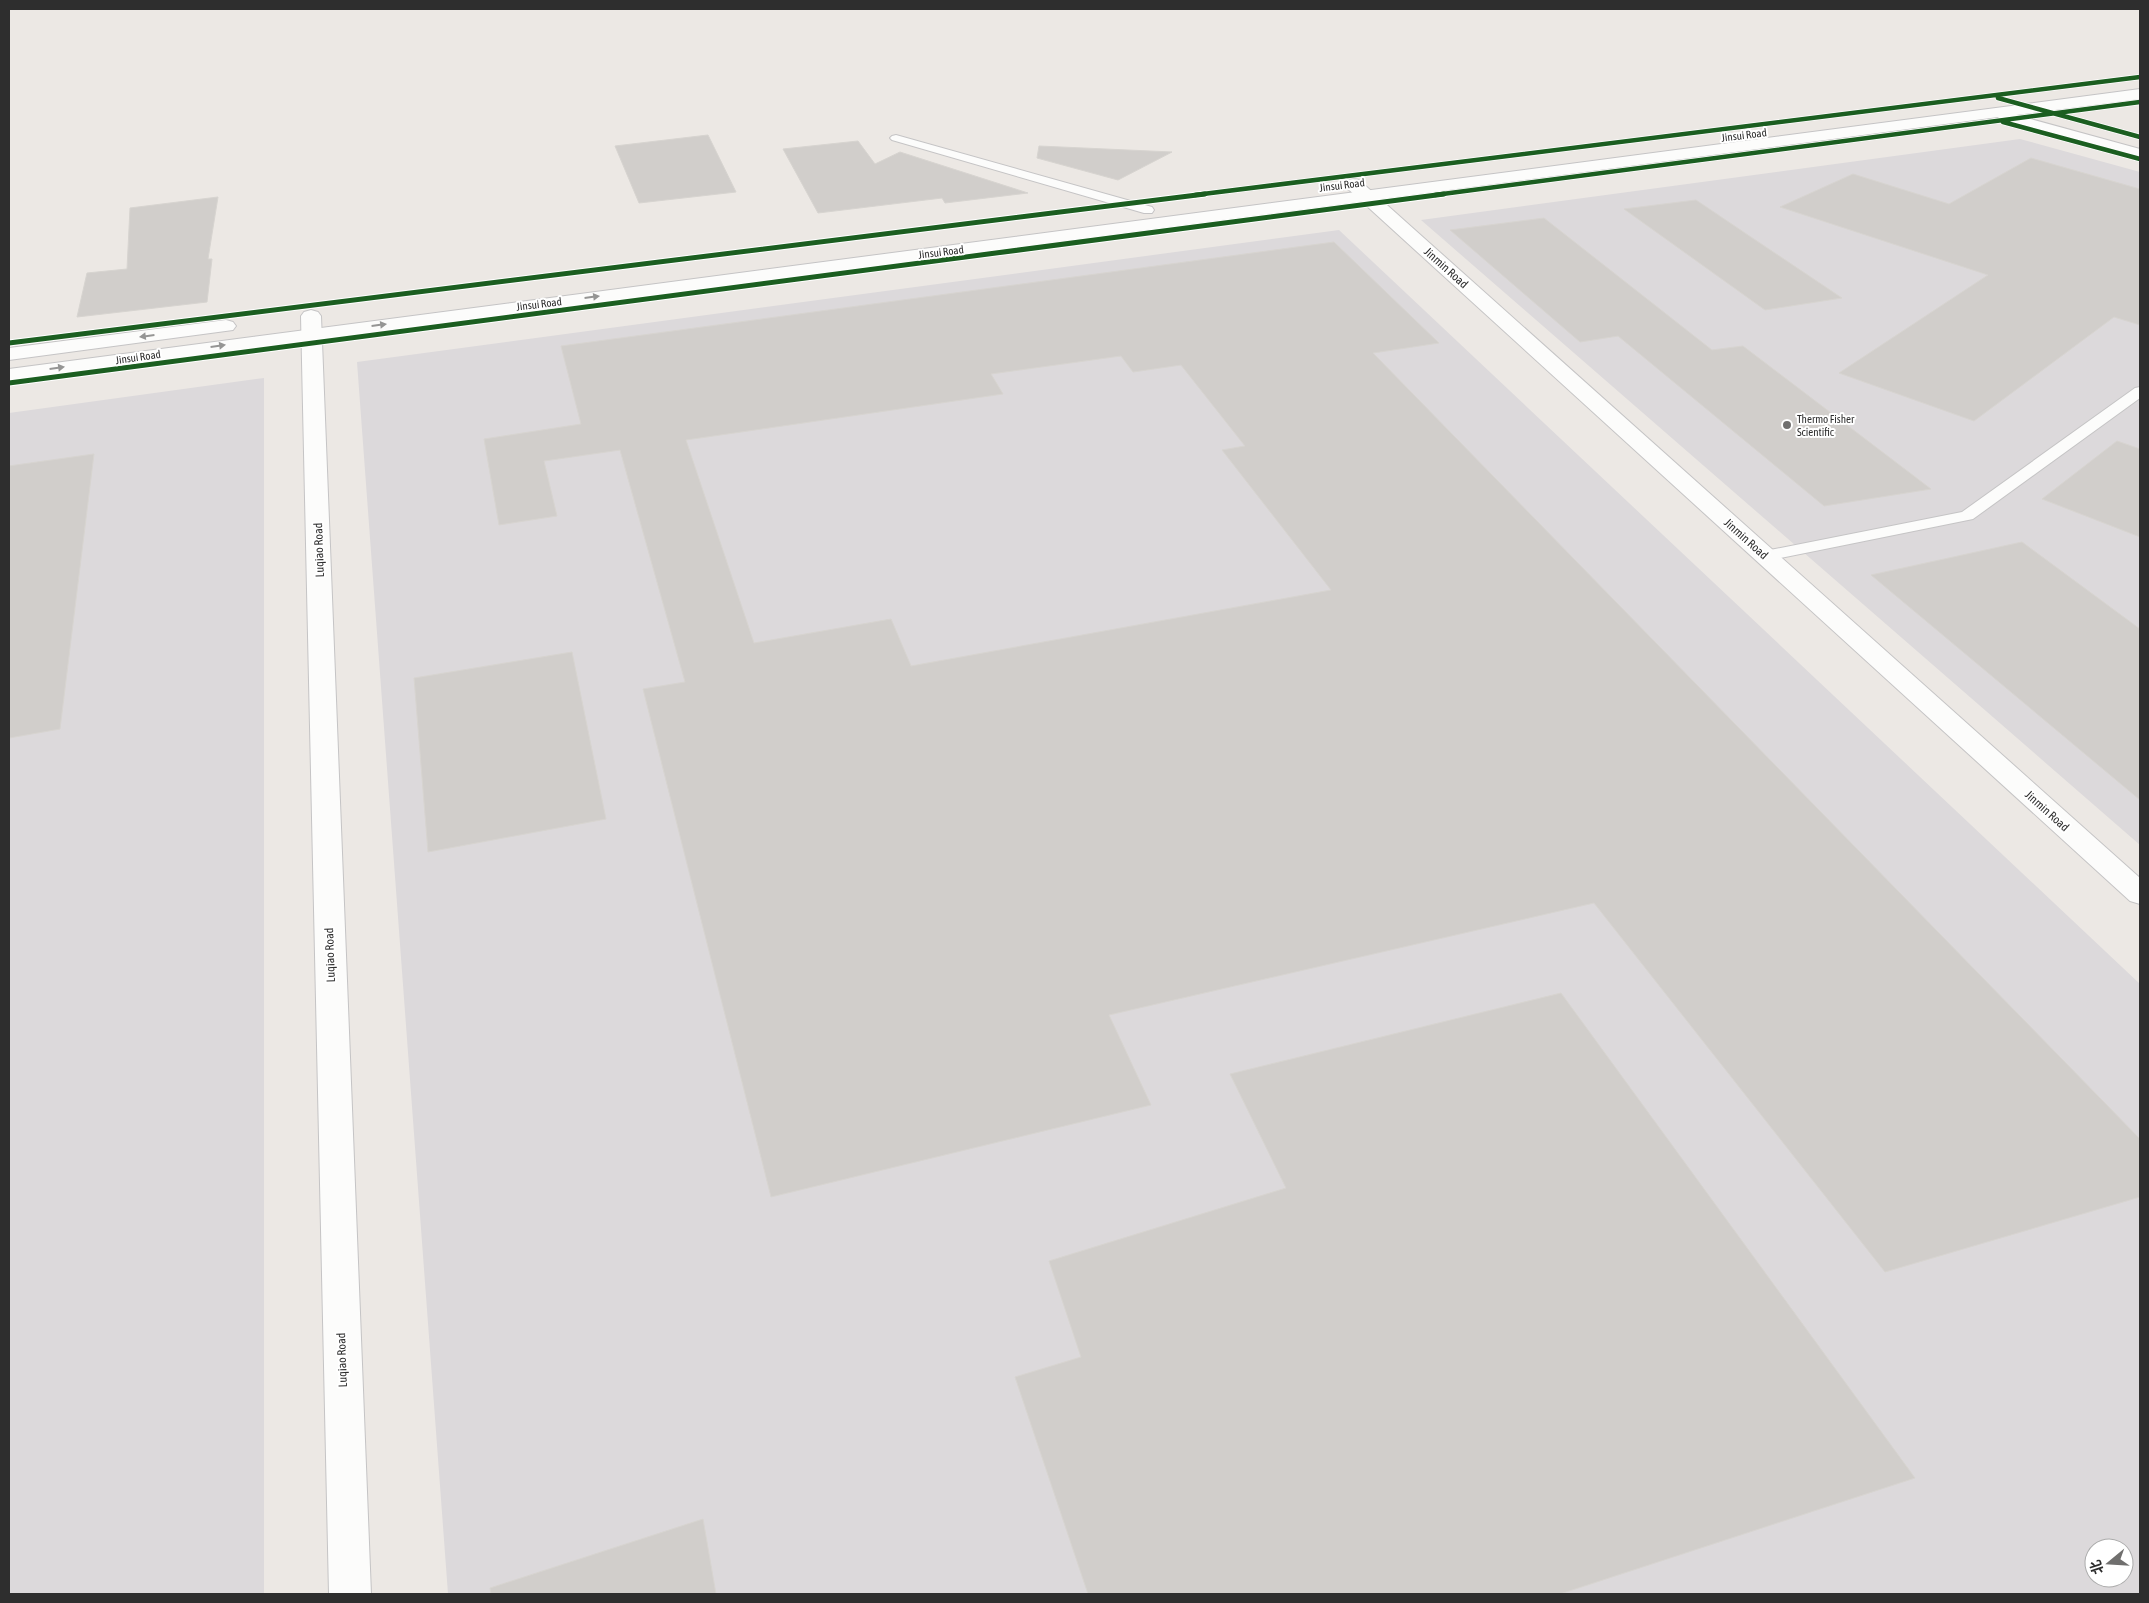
<svg xmlns="http://www.w3.org/2000/svg" width="2149" height="1603" font-family="'Asap Condensed','Noto Sans SC',sans-serif">
<style>
.industrial{fill:#dcd9db;fill-rule:evenodd}
.building{fill:#d1cecb;stroke:#d7d4d0;fill-rule:evenodd}
.lines{fill:none;stroke-linecap:round;stroke-linejoin:round}
.service-casing{stroke:#c5c4c5;stroke-width:2}
.minor-casing{stroke:#c5c4c5;stroke-width:2}
.tertiary-casing{stroke:#c5c4c5;stroke-width:2}
.service{fill:#fcfcfb;fill-rule:evenodd}
.minor{fill:#fcfcfb;fill-rule:evenodd}
.tertiary{fill:#fcfcfb;fill-rule:evenodd}
.cycleway-far1-casing{stroke:#fff;stroke-width:6}
.cycleway-casing{stroke:#fff;stroke-width:7}
.cycleway-far1{stroke:#1b5e20;stroke-width:4.5}
.cycleway{stroke:#1b5e20;stroke-width:5}
.oneway{fill:#959594}
.poi-dot{fill:#706f6e;stroke:#fff;stroke-width:2}
.labels{text-anchor:middle;stroke-width:4;stroke-linejoin:round;paint-order:stroke}
.far-street-label{font-size:11px;fill:#2e2e2e;stroke:#fff}
.far-poi-label{font-size:11px;fill:#2e2e2e;stroke:#fff;text-anchor:start}
.street-label{font-size:12px;fill:#2e2e2e;stroke:#fff}
</style>
<rect width="100%" height="100%" fill="#ece8e4"/>
<!-- industrial -->
<path class="industrial" d="M2020,139L2140,172V845L1421,220Z
M1339,230L2140,984V1594H448L357,362ZM2094,1548H2124V1578H2094Z
M264,378V1594H9V413Z"/>
<!-- building -->
<path class="building" d="M708,135L736,192L639,203L615,146Z
M858,141L875,164L900,152L1028,193L945,203L942,198L818,213L783,149Z
M1039,146L1172,152L1118,180L1037,158Z
M2031,158L2140,189V325L2114,317L1974,421L1839,373L1988,275L1780,207L1853,174L1949,204Z
M218,197L208,259H212L207,302L77,317L87,273L127,269L130,208Z
M1696,200L1742,231L1842,298L1765,310L1624,209Z
M1544,218L1712,350L1743,346L1931,489L1824,506L1618,336L1580,342L1450,230Z
M1334,242L1439,343L1373,353L2140,1139V1197L1885,1272L1594,903L1109,1015L1151,1105L771,1197L643,689L685,682L620,450L544,461L557,516L499,525L484,439L581,424L561,346ZM1121,356L1133,372L1181,365L1245,446L1222,450L1331,590L911,666L891,619L754,643L686,440L1003,394L991,374Z
M2117,441L2140,449V537L2042,499Z
M94,454L60,729L9,738V466Z
M2022,542L2140,629V800L1871,575Z
M572,652L606,819L428,852L414,678Z
M1561,993L1915,1478L1560,1594H1088L1015,1377L1081,1357L1049,1261L1286,1188L1230,1074Z
M703,1519L716,1594H491L490,1588Z"/>
<g class="lines">
<!-- service casing -->
<g class="service-casing">
<path id="service" d="M896,135L1152,207L1154,210L1152,213H1144L892,140L890,138L892,136Z
M2140,387V398L1973,519L1765,561L1759,560L1757,556L1759,552L1765,551L1962,512L2135,388Z"/>
</g>
<!-- minor casing -->
<g class="minor-casing">
<path id="minor" d="M1353,179L1359,180L2140,878V904L2130,901L1347,188L1345,184L1347,180Z
M311,310L318,312L321,316L371,1594H329L301,316L304,312Z"/>
</g>
<!-- tertiary casing -->
<g class="tertiary-casing">
<path id="tertiary" d="M2140,89V99L2016,115L2140,149V159L2001,120L1998,117L9,381V369Z
M226,320L233,322L236,326L233,330L9,360V348Z"/>
</g>
<!-- service -->
<use href="#service" class="service"/>
<!-- minor -->
<use href="#minor" class="minor"/>
<!-- tertiary -->
<use href="#tertiary" class="tertiary"/>
<!-- cycleway-far1 casing -->
<g class="cycleway-far1-casing">
<path id="cycleway-far1" d="M1998,98L2140,137
M2003,122L2140,159
M1195,195L2140,77
M1435,195L2140,102"/>
</g>
<!-- cycleway casing -->
<g class="cycleway-casing">
<path id="cycleway" d="M9,343L1205,194
M9,383L1444,194"/>
</g>
<!-- cycleway-far1 -->
<use href="#cycleway-far1" class="cycleway-far1"/>
<!-- cycleway -->
<use href="#cycleway" class="cycleway"/>
</g>
<!-- one-way arrows -->
<defs><path id="oneway-solid" d="M-6-.8H1V-3.2L6.5 0L1 3.2V.8H-6Z" transform="scale(1.25)"/></defs>
<g class="oneway">
<use href="#oneway-solid" transform="translate(592 297) rotate(-7)"/>
<use href="#oneway-solid" transform="translate(379 325) rotate(-7)"/>
<use href="#oneway-solid" transform="translate(147 336) rotate(173)"/>
<use href="#oneway-solid" transform="translate(218 346) rotate(-8)"/>
<use href="#oneway-solid" transform="translate(57 368) rotate(-8)"/>
</g>
<!-- markers -->
<circle class="poi-dot" cx="1787" cy="425" r="5"/>
<g class="labels">
<!-- far-street labels -->
<g class="far-street-label">
<text transform="translate(1744 135) rotate(-7)" y="4">Jinsui Road</text>
<text transform="translate(1342 185) rotate(-7)" y="4">Jinsui Road</text>
<text transform="translate(941 252) rotate(-7)" y="4">Jinsui Road</text>
<text transform="translate(539 304) rotate(-7)" y="4">Jinsui Road</text>
<text transform="translate(138 357) rotate(-8)" y="4">Jinsui Road</text>
</g>
<!-- far-poi labels -->
<g class="far-poi-label">
<text x="1797" y="423">Thermo Fisher<tspan x="1797" dy="13">Scientific</tspan></text>
</g>
<!-- street labels -->
<g class="street-label">
<text transform="translate(1446 268) rotate(42)" y="4">Jinmin Road</text>
<text transform="translate(1746 539) rotate(42)" y="4">Jinmin Road</text>
<text transform="translate(319 550) rotate(-92)" y="4">Luqiao Road</text>
<text transform="translate(2047 811) rotate(42)" y="4">Jinmin Road</text>
<text transform="translate(330 955) rotate(-92)" y="4">Luqiao Road</text>
<text transform="translate(342 1360) rotate(-92)" y="4">Luqiao Road</text>
</g>
</g>
<!-- border -->
<rect width="2149" height="1603" fill="none" stroke="#2e2e2e" stroke-width="20"/>
<!-- north arrow -->
<g transform="translate(2109 1563) rotate(252)"><circle r="24" fill="#ffffff" stroke="#ababab"/>
<path d="M0-4L9 19L0 12L-9 19Z" fill="#706f6e"/>
<text y="-8" font-size="14" font-weight="bold" text-anchor="middle" fill="#2e2e2e">北</text>
</g>
</svg>
